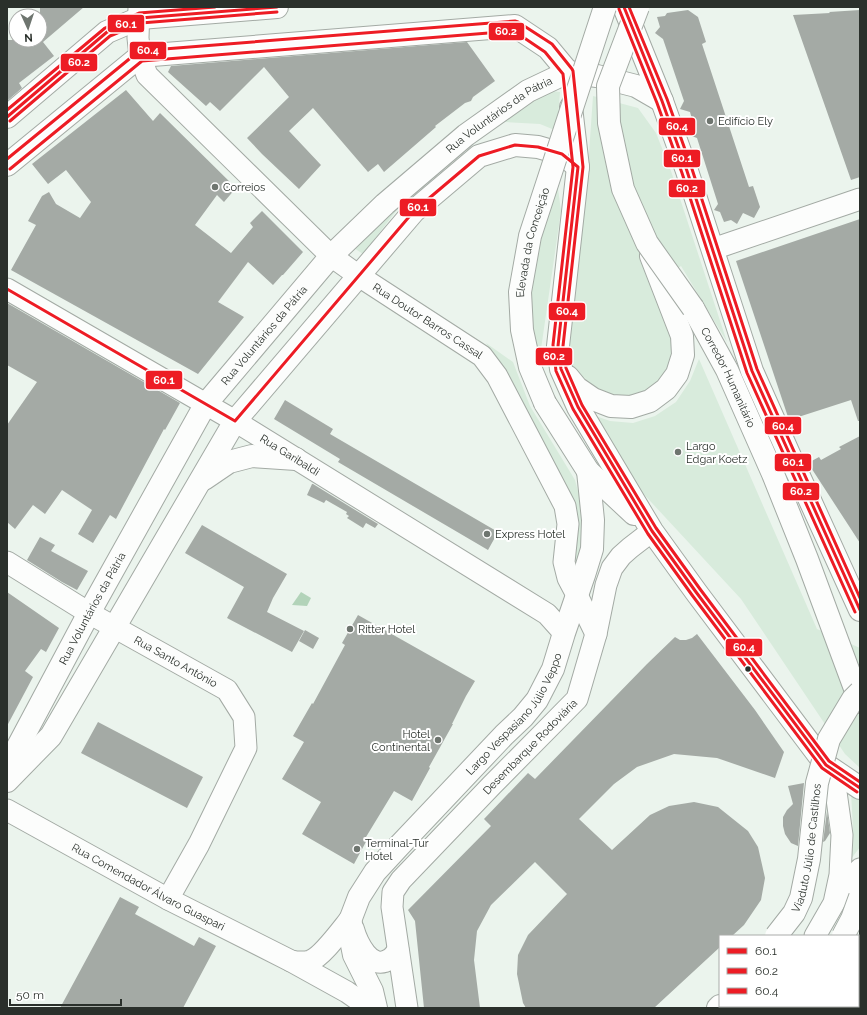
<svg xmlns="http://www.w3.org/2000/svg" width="867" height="1015" font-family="Raleway,sans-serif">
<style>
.green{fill:#d8ebdc}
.water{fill:#b2d3b9}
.building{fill:#a4aaa5}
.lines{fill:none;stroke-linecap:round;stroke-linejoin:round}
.minor-casing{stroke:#a3aaa4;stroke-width:23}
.major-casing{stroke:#a3aaa4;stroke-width:24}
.minor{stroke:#fcfdfc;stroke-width:21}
.major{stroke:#fcfdfc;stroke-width:22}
.major-bridge-casing{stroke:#a3aaa4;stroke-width:24;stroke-linecap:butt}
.major-bridge{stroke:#fcfdfc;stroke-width:22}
.bus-1-casing{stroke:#fff;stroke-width:6}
.bus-2-casing{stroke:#fff;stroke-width:6}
.bus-3-casing{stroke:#fff;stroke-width:6}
.bus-1{stroke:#ed1c24;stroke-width:3}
.bus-2{stroke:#ed1c24;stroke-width:3}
.bus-3{stroke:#ed1c24;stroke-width:3}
.poi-dot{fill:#6e756f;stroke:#fff;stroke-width:1.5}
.bus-dot{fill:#2a302b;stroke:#fff;stroke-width:1.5}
.labels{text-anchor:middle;stroke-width:4;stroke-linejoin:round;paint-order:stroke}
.street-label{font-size:11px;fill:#2a302b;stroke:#fff}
.poi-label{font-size:11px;fill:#2a302b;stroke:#fff;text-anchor:start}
.line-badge{stroke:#fff;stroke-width:1.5}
.badge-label{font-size:11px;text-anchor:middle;font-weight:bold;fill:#fff}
</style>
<rect width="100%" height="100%" fill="#ebf4ed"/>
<!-- green -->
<path class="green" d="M543,90L560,92L557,131L540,124L505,122L471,140L400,206L363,254L348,244L469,137Z
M593,96L638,108L656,133L671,171L727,342L681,266L651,285L669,315L677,354L660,385L628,400L595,391L572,368L568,344L588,167Z
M557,181L561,211L540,356L531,328L529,293L537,236Z
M486,343L513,362L530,406L575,480L586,521L577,562L572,555L575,521L566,485Z
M699,359L817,629L860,648V768L845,754L741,599L639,489L593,415L610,421L633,423L655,416L676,402L690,381Z
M851,793L860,800V847L848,863L853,828Z"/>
<!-- water -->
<path class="water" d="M301,592L311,598L307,606L292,605Z"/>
<!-- building -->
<path class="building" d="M40,7H84L43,42L54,56L19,83L22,88L7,101V40H40Z
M688,10L698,17L706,42L702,44L749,187L753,186L760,207L754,218L743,213L737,224L731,220L724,222L720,212L714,210L718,204L697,138L689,135L694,126L690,112L680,109L684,101L663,39L655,33L660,27L657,17L665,16L667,13Z
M860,10V177L851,180L793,15L830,13L829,12Z
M467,42L495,81L473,97L471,101L465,103L435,126L436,127L384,172L378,164L368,172L313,108L289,131L321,165L299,189L262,154L247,138L289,97L264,67L220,111L210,102L206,106L168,72L171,66Z
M126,90L153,121L160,113L236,188L224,202L217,195L195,225L231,253L253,227L250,223L262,211L303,252L283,275H282L273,285L248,262L218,302L244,317L198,374L11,270L36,225L28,221L42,196L49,192L56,204L80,218L91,202L66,170L48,184L32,164Z
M860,219V421H858L851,400L789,420L736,261Z
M7,303L180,403L165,430L164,429L116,519L110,515L93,543L78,534L92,510L62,490L45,514L33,505L15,529L7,522V425L37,382L7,365Z
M285,400L333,429L330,434L498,532L488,550L338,462L340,459L274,419Z
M860,436V543L808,463L819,457L821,460L841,449L839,447Z
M312,484H313L378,524L375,528L366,523L363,528L347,518L349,516L346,514L347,512L326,500L324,503L307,495Z
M202,525L287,574L273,598L267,612L304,631L292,652L227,618L244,587L185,553Z
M40,537L55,545L51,551L88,571L77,590L62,582L27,560Z
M7,592L59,628L46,652L41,649L25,671L33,677L7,726Z
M358,615L475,681L466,696L452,724H453L429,767L430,768L412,801L394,791L366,837L368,838L354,864L302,834L321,802L282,779L304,742L293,736L312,703L313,704L345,645L342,643Z
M305,630L319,638L313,649L299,641Z
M697,634L755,710L784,752L775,778L717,758L674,754L637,767L614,784L579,819L612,850L650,815L669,806L694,802L718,807L748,831L758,847L765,878L761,900L744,925L732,936H720V947L654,1008H526L523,1003L517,974L518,955L528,935L567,894L535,862L491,905L477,931L474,960L480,1008H424L415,921L408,910L491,826L484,819L528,773L535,779L647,664L675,637L680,640H686L692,638Z
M98,722L203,777L187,808L81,753Z
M804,783L798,846L791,843L785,834L783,826V817L787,810L793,804L788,786Z
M827,811L830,833L825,841L823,842Z
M120,897L139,907L135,914L194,946L199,937L216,946L183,1008H60Z"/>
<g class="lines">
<!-- minor casing -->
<g class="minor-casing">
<g id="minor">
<path id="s1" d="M139,7L138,38L140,56L147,75L331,256L359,276L482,356L497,376L565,506L568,524L564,562L568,578L577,595L596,634"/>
<path d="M713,249L860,199"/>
<path id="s2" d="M7,289L235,421L547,614L564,633"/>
<path id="s3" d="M7,562L89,613L227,690L244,717L246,748L199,844L168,899"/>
<path id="s4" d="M7,810L168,899L291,961L347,992L370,1008"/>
<path d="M837,899L860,869"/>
<path d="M353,928C357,942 370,972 390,959C393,957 396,953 398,950"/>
<path d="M815,936L834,903L840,875L842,835L836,792L833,781L826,765"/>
<path d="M291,961C297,962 303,963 310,961C322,957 342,929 351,918"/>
<path id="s5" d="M407,1008L392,907L393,892L401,880L492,785L577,699L596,634L606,585L612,568L621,556L630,548L652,531"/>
<path d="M749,1008L751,1006"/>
</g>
</g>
<!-- major casing -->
<g class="major-casing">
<g id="major">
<path d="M624,7L662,101L687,171L752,371L793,463L860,610"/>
<path d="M571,107L578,167L558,346L561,369L578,407L652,531L696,592L826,765L860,788"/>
<path d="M7,117L107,32L140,18L277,7"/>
<path d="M7,165L140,56L515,26L548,48L568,72"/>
<path id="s6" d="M693,308L727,370L773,474L807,559L860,702"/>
<path d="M568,377L577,388L593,399L611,406L631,407L650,401L666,389L677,374L683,355L682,336L651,256"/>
<path d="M545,403L588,471L634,514"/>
<path d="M204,479L229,462L252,456L296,459"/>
<path id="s7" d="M7,767L89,613L205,405L331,256L385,204L466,135L528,91L568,72L597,76L636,86L662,101"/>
<path d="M7,781L51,736L235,421L414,211L479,156L515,145L538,147L562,154L578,167"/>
<path id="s8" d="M376,1008L372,991L354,955L350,935L351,918L359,897L375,872L399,846L504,735L523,717L537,700L553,669L564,633L584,575L592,549L593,520L588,471"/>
<path d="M718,1008L720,1006"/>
<path d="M770,1008L772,1006"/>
<path d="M798,1008L799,1006"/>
</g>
</g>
<!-- minor -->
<use href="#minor" class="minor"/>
<!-- major -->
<use href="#major" class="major"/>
<!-- major-bridge casing -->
<g class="major-bridge-casing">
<g id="major-bridge">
<path d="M638,7L608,86L609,123L623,189L647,243L693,308"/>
<path id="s9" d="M545,403L530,367L522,330L520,292L530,236L605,7"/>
<path id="s10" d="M776,936L794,913L801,898L809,859L817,783L829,739L853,699L860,692"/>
<path d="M843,936L852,919L860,897"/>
</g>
</g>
<!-- major-bridge -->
<use href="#major-bridge" class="major-bridge"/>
<!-- bus-1 casing -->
<g class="bus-1-casing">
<path id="bus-1" d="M624,7L662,101L687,171L752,371L860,610
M7,117L107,32L140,18L277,7
M7,289L235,421L414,211L479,156L515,145L538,147L562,154L578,167L558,346L561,369L578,407L652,531L696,592L826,765L860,788"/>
</g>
<!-- bus-2 casing -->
<g class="bus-2-casing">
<path id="bus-2" d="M619,9L657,103L682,173L747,373L855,612
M10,121L110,36L141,23L277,12
M10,169L142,61L514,31L545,52L563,74L573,167L553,345L556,371L573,409L648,534L692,595L822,768L857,792"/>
</g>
<!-- bus-3 casing -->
<g class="bus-3-casing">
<path id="bus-3" d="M629,7L667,99L692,169L757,369L860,598
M7,110L105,28L139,13L215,7
M7,159L139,51L515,21L518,22L552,44L572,69L573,71L583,167L563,346L566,368L582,405L656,528L700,589L829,761L860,782"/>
</g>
<!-- bus-1 -->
<use href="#bus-1" class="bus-1"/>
<!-- bus-2 -->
<use href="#bus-2" class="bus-2"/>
<!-- bus-3 -->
<use href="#bus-3" class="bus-3"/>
</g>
<!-- markers -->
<g class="poi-dot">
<circle cx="710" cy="121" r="4"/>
<circle cx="215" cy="187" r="4"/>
<circle cx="678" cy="452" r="4"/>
<circle cx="487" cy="534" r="4"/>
<circle cx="350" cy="629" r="4"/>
<circle cx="438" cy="740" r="4"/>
<circle cx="357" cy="849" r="4"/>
</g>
<circle class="bus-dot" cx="748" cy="669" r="3.5"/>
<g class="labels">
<!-- street labels -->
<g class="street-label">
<text dy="4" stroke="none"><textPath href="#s7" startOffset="828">Rua Voluntários da Pátria</textPath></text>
<text dy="4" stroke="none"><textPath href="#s9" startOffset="166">Elevada da Conceição</textPath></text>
<text dy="4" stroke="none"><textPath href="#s1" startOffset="444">Rua Doutor Barros Cassal</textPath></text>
<text dy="4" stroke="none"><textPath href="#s7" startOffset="504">Rua Voluntários da Pátria</textPath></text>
<text dy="4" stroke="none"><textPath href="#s6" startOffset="78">Corredor Humanitário</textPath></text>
<text dy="4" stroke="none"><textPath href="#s2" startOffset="328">Rua Garibaldi</textPath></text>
<text dy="4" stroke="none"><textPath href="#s7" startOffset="180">Rua Voluntários da Pátria</textPath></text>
<text dy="4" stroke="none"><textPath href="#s3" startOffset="196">Rua Santo Antônio</textPath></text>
<text dy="4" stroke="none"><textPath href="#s8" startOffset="359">Largo Vespasiano Júlio Veppo</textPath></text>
<text dy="4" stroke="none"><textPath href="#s5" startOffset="317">Desembarque Rodoviária</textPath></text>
<text dy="4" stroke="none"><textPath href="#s10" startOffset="96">Viaduto Júlio de Castilhos</textPath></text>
<text dy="4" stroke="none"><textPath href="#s4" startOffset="161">Rua Comendador Álvaro Guaspari</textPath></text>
</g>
<!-- poi labels -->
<g class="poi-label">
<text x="718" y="125">Edifício Ely</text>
<text x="223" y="191">Correios</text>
<text x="686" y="450">Largo<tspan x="686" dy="13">Edgar Koetz</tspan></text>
<text x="495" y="538">Express Hotel</text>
<text x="358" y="633">Ritter Hotel</text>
<text x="430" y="738" text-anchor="end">Hotel<tspan x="430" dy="13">Continental</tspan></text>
<text x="365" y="847">Terminal-Tur<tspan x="365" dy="13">Hotel</tspan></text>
</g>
</g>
<g class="line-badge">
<rect x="107" y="14" width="38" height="19" rx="4" fill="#ed1c24"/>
<rect x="488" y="22" width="37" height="19" rx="4" fill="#ed1c24"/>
<rect x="129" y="41" width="38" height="19" rx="4" fill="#ed1c24"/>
<rect x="60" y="53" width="38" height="19" rx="4" fill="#ed1c24"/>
<rect x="658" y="117" width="38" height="19" rx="4" fill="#ed1c24"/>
<rect x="663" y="149" width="38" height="19" rx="4" fill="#ed1c24"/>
<rect x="668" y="179" width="38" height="19" rx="4" fill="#ed1c24"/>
<rect x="399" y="198" width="38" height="19" rx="4" fill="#ed1c24"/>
<rect x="548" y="302" width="38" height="19" rx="4" fill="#ed1c24"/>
<rect x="535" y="347" width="38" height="19" rx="4" fill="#ed1c24"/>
<rect x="145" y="370" width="38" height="20" rx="4" fill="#ed1c24"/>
<rect x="764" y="416" width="38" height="19" rx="4" fill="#ed1c24"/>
<rect x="774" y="453" width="38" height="19" rx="4" fill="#ed1c24"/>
<rect x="782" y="482" width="38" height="19" rx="4" fill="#ed1c24"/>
<rect x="725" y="638" width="38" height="19" rx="4" fill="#ed1c24"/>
</g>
<g class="badge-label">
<text x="126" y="28">60.1</text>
<text x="506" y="35">60.2</text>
<text x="148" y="54">60.4</text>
<text x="79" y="66">60.2</text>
<text x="677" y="130">60.4</text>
<text x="682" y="162">60.1</text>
<text x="687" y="192">60.2</text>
<text x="418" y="211">60.1</text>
<text x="567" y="315">60.4</text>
<text x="554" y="360">60.2</text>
<text x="164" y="384">60.1</text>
<text x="783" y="430">60.4</text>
<text x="793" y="466">60.1</text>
<text x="801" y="495">60.2</text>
<text x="744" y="651">60.4</text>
</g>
<!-- border -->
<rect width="867" height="1015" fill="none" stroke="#2a302b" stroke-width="16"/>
<!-- legend -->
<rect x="719" y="935" width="140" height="72" fill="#ffffff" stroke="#aaacaa"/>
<rect x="727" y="948" width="20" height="6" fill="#ed1c24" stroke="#aaacaa"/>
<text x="755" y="955" font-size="12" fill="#2a302b">60.1</text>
<rect x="727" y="968" width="20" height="6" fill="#ed1c24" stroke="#aaacaa"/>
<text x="755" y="975" font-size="12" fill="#2a302b">60.2</text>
<rect x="727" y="988" width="20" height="6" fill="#ed1c24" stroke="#aaacaa"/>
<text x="755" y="995" font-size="12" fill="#2a302b">60.4</text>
<!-- north arrow -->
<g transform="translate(28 28) rotate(177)"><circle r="19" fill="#ffffff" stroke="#aaacaa"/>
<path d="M0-3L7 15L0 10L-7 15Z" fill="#6e756f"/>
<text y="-6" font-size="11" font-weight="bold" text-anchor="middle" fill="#2a302b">N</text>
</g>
<!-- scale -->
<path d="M10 999v6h111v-6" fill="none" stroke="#2a302b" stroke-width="2"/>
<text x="16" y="999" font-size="12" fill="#2a302b" stroke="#ffffff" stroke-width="3" paint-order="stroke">50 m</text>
</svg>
